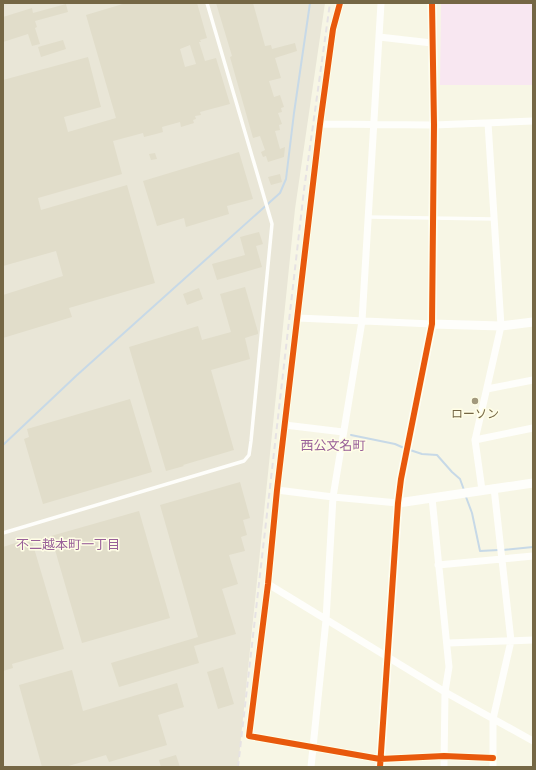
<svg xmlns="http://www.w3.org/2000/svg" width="536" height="770" font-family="'Noto Sans','Noto Sans JP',sans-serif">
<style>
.industrial{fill:#e9e6d7}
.education{fill:#f8e7f1}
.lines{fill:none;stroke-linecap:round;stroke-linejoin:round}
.stream{stroke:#c7d9e7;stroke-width:2}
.building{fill:#e1ddca;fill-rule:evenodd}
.service{stroke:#fefefb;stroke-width:3.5}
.minor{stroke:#fefefb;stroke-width:7}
.tertiary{stroke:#fefefb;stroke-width:9}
.rail{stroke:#e6e2e3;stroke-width:2;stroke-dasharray:6 4;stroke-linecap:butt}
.cycleway-casing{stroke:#fffee6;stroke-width:8}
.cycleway{stroke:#e8590c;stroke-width:6}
.poi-dot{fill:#a2997d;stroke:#fffee6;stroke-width:1.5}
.labels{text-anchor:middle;stroke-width:3;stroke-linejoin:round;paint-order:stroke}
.poi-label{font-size:12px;fill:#756745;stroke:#fffee6}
.neighbourhood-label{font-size:13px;fill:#996099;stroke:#fffee6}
</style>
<rect width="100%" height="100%" fill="#f7f6e5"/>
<!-- industrial -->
<path class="industrial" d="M3,3H325L295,209L238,767H3Z"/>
<!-- education -->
<path class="education" d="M441,3H533V85H440Z"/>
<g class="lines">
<!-- stream -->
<path class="stream" d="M351,435L395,444L404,448
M3,445L76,376L280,193L286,179L294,113L310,3
M410,450L422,454L437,455L452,472L460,479L464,490
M466,497L472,513L480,551L499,550
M503,550L533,547"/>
</g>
<!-- building -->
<path class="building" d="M126,3H197L207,38L200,40L201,42H199L205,61L216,58L230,104L200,112L201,115L195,116L196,119L193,120L194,123L181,127L180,122L162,127L163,132L156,134L144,137L143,133L113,141L122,174L38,198L41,210L127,185L155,283L69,308L72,317L3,338V295L63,276L56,251L3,266V80L88,57L101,107L64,117L68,132L116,118L86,15ZM190,45L196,64L185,67L180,49Z
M216,3H253L265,46L271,45L272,49L295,43L297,51L275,58L281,78L269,81L274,97L280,95L284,107L281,108L282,112L278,113L282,124L279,125L280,130L275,131L280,149L285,147L284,157L268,162L266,156L263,157L261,152L265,150L260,136L253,138L230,57L232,56Z
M66,4L68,12L35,21L37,27L35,28L40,44L32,46L28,34L3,42V17L32,8L33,13Z
M63,40L66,49L41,57L38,47Z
M239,152L253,199L227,206L229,214L186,227L184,218L157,226L143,181Z
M155,153L157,159L151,160L149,154Z
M280,174L282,182L271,185L268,177Z
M259,232L263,244L256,246L262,267L217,280L212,264L245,255L240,237Z
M245,287L258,332V334L245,338L250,359L211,370L234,450L183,465L184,466L166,471L129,347L198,326L202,340L231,332L220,294Z
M199,288L203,299L187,305L183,294Z
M130,399L152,472L43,504L24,439L29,437L27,429Z
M240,482L250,518L243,520L247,535L241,537L245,551L229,555L238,584L222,589L236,634L194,646L199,663L119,687L111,663L198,637L160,505Z
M139,511L170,618L82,643L51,536Z
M31,538L64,649L12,664L13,668L3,671V547Z
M223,667L234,704L218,709L207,672Z
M72,670L83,711L177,683L184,707L158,715L167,745L109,762L106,755L65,767H42L19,685Z
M176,755L180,767H161L159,760Z"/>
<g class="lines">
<!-- service -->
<path class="service" d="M368,217L494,219
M3,533L244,461L249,455L251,441L272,224L207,3"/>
<!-- minor -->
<path class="minor" d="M340,3L333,29L320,124L277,490L268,584L249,736L380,759L444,756L493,758
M379,37L432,43
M320,124L434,125L533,121
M298,318L432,324
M487,389L533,380
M285,425L343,432
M475,440L533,428
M277,490L333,497L398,503
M482,490L475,440L501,326L488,123
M432,498L449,667L445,692L444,767
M438,565L533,556
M268,584L445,692L533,741
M448,643L533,640
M311,767L326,620L333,497L362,321L381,3
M493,767V719L511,641L494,488"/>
<!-- tertiary -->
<path class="tertiary" d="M432,324L501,326L533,322
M398,503L533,483
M380,767L398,503L401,479L432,324L434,125L432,3"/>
<!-- rail -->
<path class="rail" d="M238,767L304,190L330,3"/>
<!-- cycleway casing -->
<g class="cycleway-casing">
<path id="cycleway" d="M340,3L333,29L320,124L277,490L268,584L249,736L380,759L444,756L493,758
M380,767L398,503L401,479L432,324L434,125L432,3"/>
</g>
<!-- cycleway -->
<use href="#cycleway" class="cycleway"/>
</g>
<!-- markers -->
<circle class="poi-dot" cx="475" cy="401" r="4"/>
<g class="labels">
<!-- poi labels -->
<g class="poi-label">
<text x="475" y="418">ローソン</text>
</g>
<!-- neighbourhood labels -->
<g class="neighbourhood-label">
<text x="333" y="450">西公文名町</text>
<text x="68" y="549">不二越本町一丁目</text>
</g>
</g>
<!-- border -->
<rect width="536" height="770" fill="none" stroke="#756745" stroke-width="8"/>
</svg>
